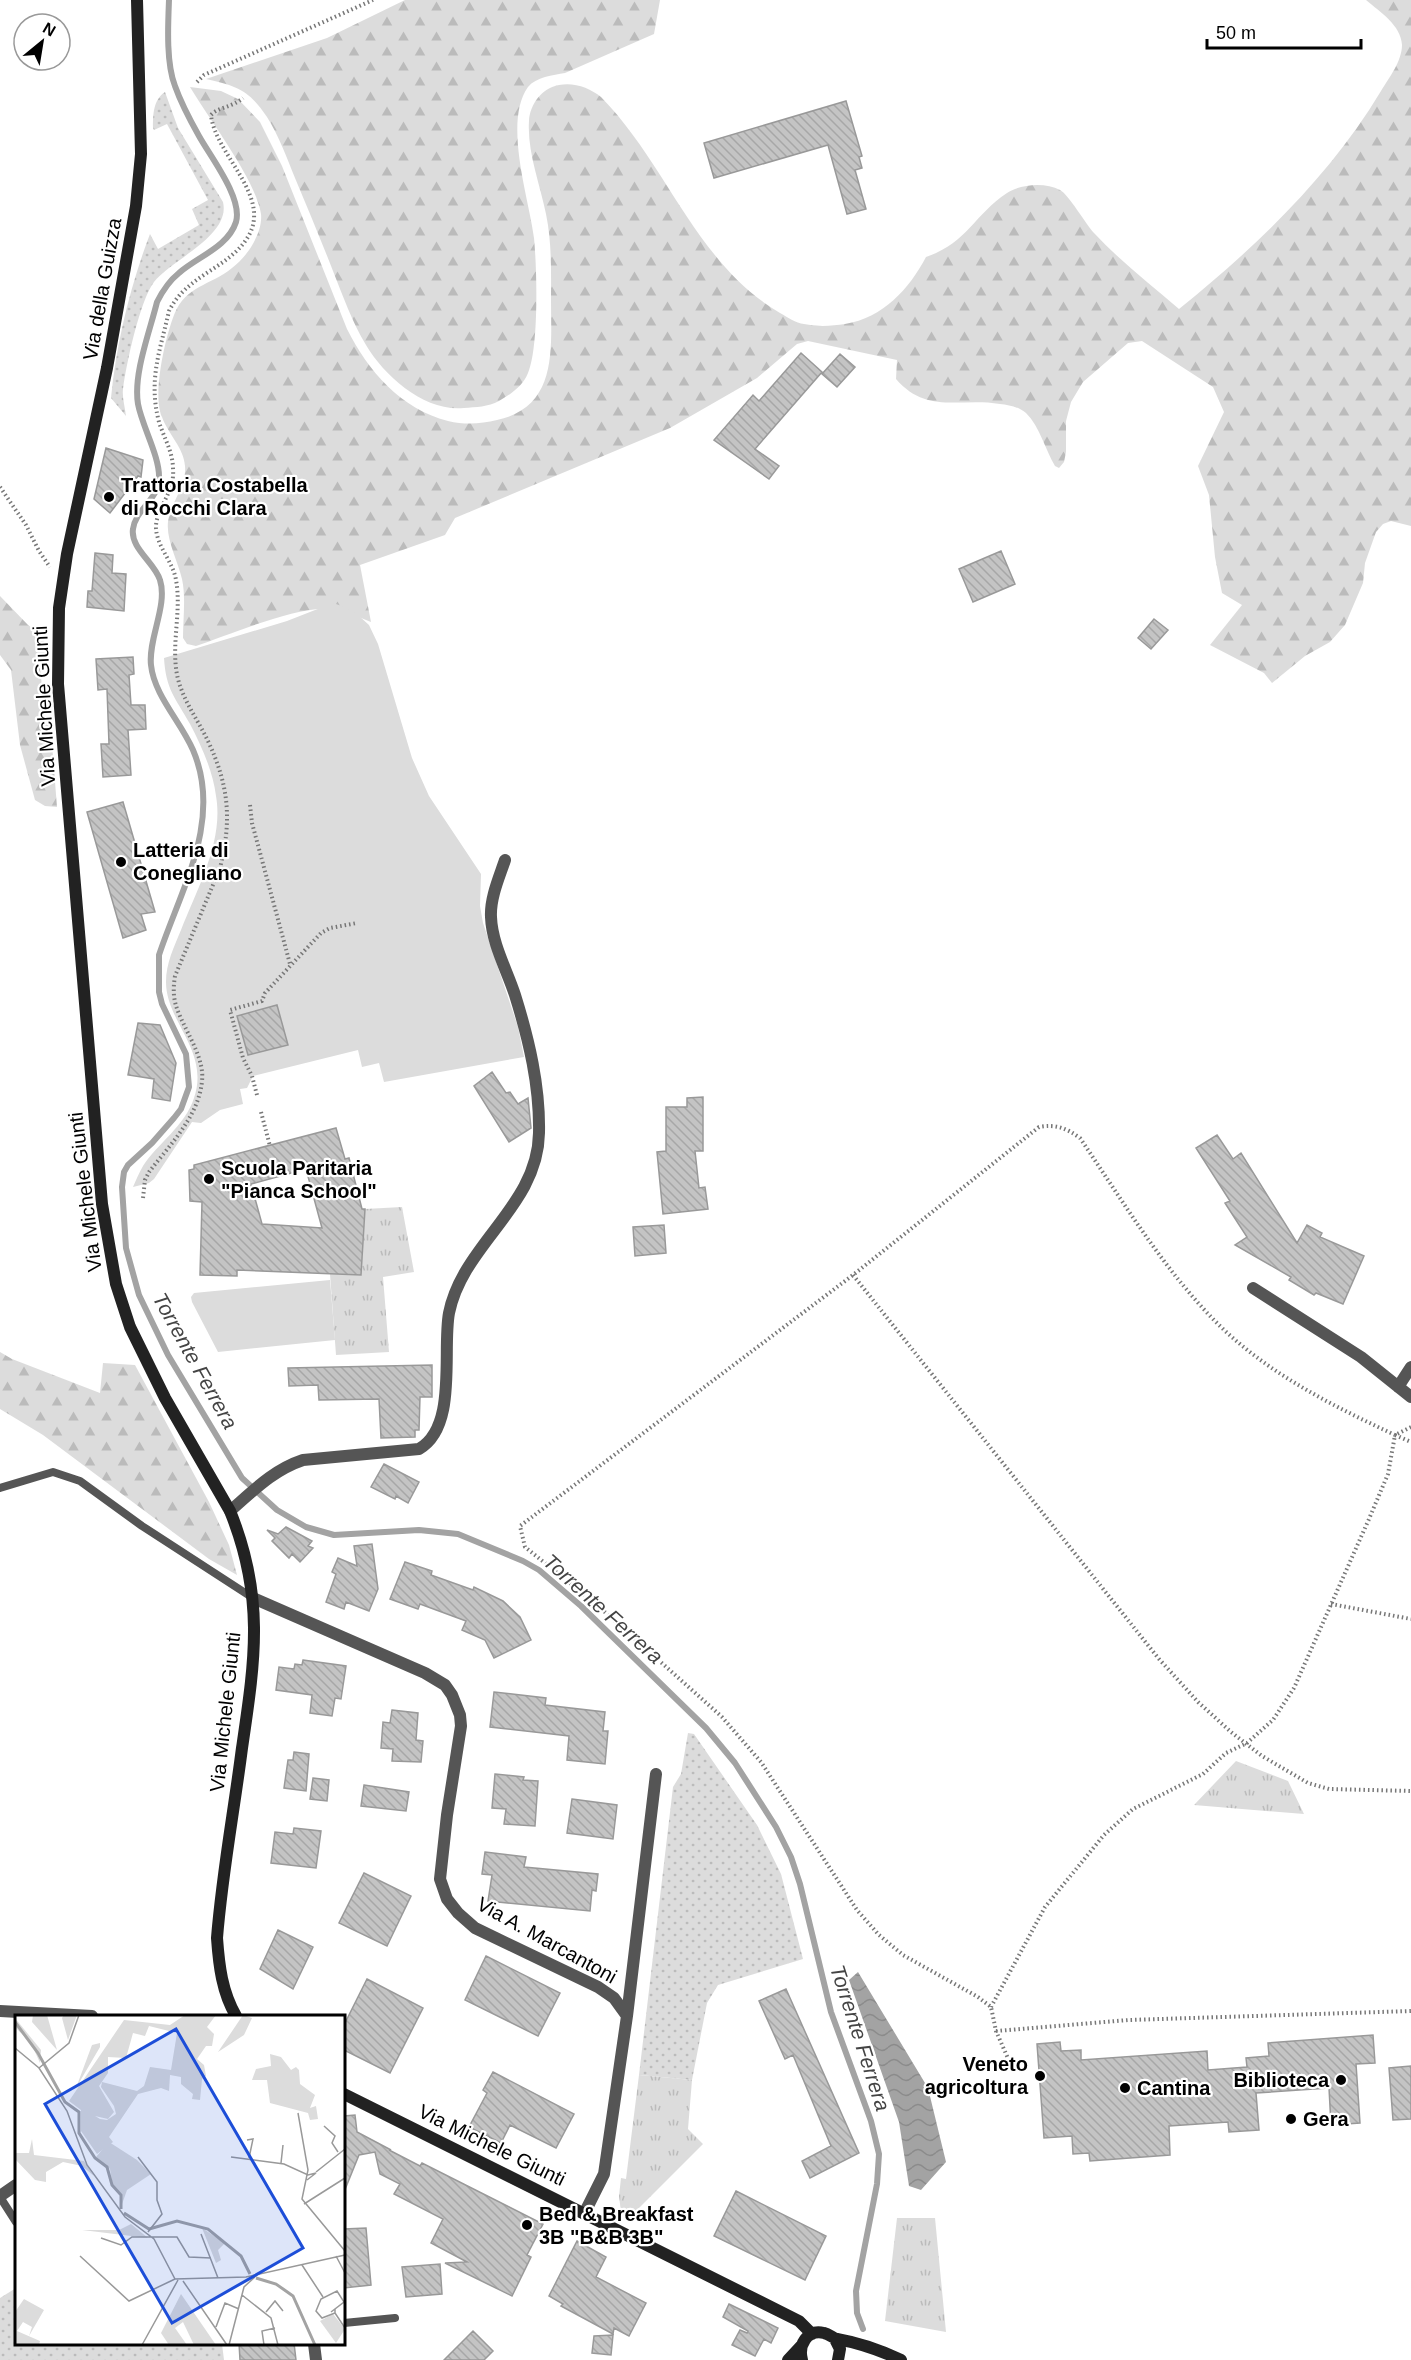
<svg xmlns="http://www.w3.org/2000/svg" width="1411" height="2360" font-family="Arial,sans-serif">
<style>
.grass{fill:url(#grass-dots)}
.forest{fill:url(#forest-firs)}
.park{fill:url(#park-tufts)}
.pitch{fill:#dcdcdc}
.water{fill:url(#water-waves)}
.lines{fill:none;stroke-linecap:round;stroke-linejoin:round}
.stream{stroke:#a3a3a3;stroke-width:6}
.building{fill:url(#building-back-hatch);stroke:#999;stroke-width:1.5;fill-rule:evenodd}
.path{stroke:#777;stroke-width:4;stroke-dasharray:1.5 3;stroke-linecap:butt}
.lane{stroke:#555;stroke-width:8}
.street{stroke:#555;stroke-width:12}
.secondary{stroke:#222;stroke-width:12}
.poi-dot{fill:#000;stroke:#fff;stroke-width:2}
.labels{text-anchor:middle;stroke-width:4.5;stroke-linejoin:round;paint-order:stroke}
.street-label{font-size:20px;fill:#000;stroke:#fff}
.poi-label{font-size:20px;font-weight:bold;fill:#000;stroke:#fff;text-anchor:start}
.water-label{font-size:21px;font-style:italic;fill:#444;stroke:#fff}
.inset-river{fill:none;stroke:#a3a3a3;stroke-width:3}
.inset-road{fill:none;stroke:#999;stroke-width:1.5}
.view{fill:#1d4ed8;fill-opacity:0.15;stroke:#1d4ed8;stroke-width:3}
.inset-edge{fill:none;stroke:#000;stroke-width:3}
</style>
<defs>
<pattern id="grass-dots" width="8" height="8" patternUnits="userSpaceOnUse" patternTransform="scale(1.5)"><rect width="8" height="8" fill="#dcdcdc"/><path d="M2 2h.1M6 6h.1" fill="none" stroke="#bbb" stroke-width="1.8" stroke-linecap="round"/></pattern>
<pattern id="forest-firs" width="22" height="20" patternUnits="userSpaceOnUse" patternTransform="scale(1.5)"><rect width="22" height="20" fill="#dcdcdc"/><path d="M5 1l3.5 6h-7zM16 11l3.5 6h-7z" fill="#bbb"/></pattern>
<pattern id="park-tufts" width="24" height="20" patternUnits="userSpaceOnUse" patternTransform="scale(1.5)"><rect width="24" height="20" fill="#dcdcdc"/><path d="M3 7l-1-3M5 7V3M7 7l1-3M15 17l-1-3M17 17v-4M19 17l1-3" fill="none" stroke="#bbb"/></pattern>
<pattern id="water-waves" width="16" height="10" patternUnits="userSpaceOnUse" patternTransform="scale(1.5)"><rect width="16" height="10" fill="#a3a3a3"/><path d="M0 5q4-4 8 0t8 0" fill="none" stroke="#8b8b8b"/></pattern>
<pattern id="building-back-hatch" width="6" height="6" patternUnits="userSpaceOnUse" patternTransform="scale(1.5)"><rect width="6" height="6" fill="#c4c4c4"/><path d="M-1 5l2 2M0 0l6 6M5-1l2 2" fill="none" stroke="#a7a7a7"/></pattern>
</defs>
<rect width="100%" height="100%" fill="#fff"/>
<!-- grass -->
<path class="grass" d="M165,92L178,128L223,202C231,236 172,259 154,282C140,300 126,365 123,389C122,398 125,407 126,416L111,398C116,346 129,291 147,242L150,234L158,249L199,225L192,209L208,200L167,124L154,130L153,128C153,115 153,100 165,92Z
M688,1733L694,1734L757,1825L781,1874L803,1959L718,1985L707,2003L692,2080L639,2075L673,1787L681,1774Z
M16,2288V2344H222L224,2360H0V2298Z"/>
<!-- forest -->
<path class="forest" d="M405,0H660L654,34L565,73C553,75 536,77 528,87C503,122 529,198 534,238C537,268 539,347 528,373C523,386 511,394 499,401C488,407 476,407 464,408C425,412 385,377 366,345C352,322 343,296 333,271C321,240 308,209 295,178C287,158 279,136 267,117C249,90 237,86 206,79L327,38Z
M1366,0H1411V526L1391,521L1383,524L1376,532L1365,563L1363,583L1345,625L1330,642L1305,656L1272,683L1264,673L1210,645L1242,605L1222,593L1215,557L1209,495L1198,466L1224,412L1213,387L1142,341L1128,343L1083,382L1071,402L1066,421V452L1064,462L1059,468L1055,466C1045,449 1040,427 1026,413C1019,407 1009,405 1000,404C961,397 927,415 896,379L897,360L808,341L797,344L757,378L670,428L455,518L445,535L360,565L371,622C356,616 342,610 326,609C295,607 228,635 196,646L187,644L183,638C183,619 186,597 182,579C178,561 166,540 168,522C170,502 187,487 185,466C184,448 168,434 162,417C152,395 165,338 174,315C186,285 210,286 232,268C247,257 263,233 261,214C256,180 209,119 190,87L221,91L238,99L260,122L282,166L347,329C368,371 401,409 448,421C465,425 481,424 497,420C558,407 551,349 551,301C551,272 552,243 546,214C540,184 527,152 529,121C530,104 542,88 559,85C574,82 590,88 601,97C667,164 696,264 780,313C787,317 796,323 804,324C818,327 832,326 845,324C883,318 909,289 926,257C967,243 974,215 1007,193C1021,184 1045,182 1060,190C1069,195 1085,223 1094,233C1120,261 1150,284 1179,309C1256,247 1330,176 1381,91C1389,78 1402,61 1402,45C1401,25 1380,12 1366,0Z
M0,596L28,625L44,636L45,658L40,662L44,716L50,719L57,807L45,806L35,800L20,745L11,670L0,655Z
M0,1352L12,1359L100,1393L103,1363L135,1365L209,1502L229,1545L237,1575L209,1559L43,1435L0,1409Z"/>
<!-- park -->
<path class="park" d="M402,1207L414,1272L383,1277L389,1352L336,1355L330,1274L361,1275L365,1209Z
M1236,1761L1288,1781L1304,1814L1194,1805Z
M639,2075L692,2080L688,2129L703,2144L629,2218L621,2212L619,2196L621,2178L626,2179Z
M897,2218H935L946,2332L885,2321Z"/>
<!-- pitch -->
<path class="pitch" d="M333,603L345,607L358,615L369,625L378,644L412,758L429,796L481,874L480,906L483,923L518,1027L524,1057L384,1082L379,1063L362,1067L358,1050L253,1076L247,1088L240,1089L243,1104L220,1110L201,1123L192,1122L154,1179L149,1183L133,1187C136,1180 139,1173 143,1166C158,1143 185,1126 194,1098C210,1051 166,1022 166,982C166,963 174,947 181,930C197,889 224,841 216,796C213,771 201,745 190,724C175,697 166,690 164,658L287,621Z
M330,1280L335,1340L218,1352L192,1302L191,1297L194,1293Z"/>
<!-- water -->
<path class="water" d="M858,1972L928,2088L946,2162L921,2190L909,2186L899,2122L849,1980Z"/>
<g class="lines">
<!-- stream -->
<path class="stream" d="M169,0C168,25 166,63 175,86C181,103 190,120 199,136C210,156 243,198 236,222C228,247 197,257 179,273C169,281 163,290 157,302C150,331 133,374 138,404C142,426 160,457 159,478C159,499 135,510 133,529C130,548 155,563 160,580C168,605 148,639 151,665C154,695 181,722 193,750C223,820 181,889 159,955V992L162,1004L186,1054L189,1087L181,1109L174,1118L152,1143L128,1165L124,1172L122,1187L126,1248L139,1295L168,1355L242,1478L277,1510L306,1527L334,1535L419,1530L458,1534L523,1561L539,1570L581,1606L706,1728L735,1763L776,1827L791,1857L800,1884L831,2012L871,2121L879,2154L877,2184L856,2291L857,2313L863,2329"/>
</g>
<!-- building -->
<path class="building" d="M846,101L862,156L859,157L862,168L855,170L866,209L847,214L828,145L714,178L704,143Z
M801,353L822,372L755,449L779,466L769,479L714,440L753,395L759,401Z
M840,354L855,367L837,387L822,374Z
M106,448L143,460L141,477L138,476L110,513L94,499Z
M1001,551L1015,584L973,602L959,569Z
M95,553L113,555L112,573L126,574L124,611L87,607L88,591H92Z
M1154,619L1168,630L1151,649L1138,638Z
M133,657L134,674L129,675L131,705H145L146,729L128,730L131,775L103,777L101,744H109L107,689L98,690L96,659Z
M123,802L155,912L141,914L146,930L123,938L87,812Z
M277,1005L288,1045L248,1055L237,1016Z
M138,1023L160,1025L176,1063L170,1101L152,1098L154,1079L128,1075Z
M492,1072L506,1093L510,1092L518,1104L528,1098L531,1128L509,1142L474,1086Z
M703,1097V1151H695L699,1188L705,1187L708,1209L663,1214L657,1152L666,1151V1107H687V1098Z
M336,1128L345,1159L349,1158L362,1209H365L361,1275L237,1270V1276L200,1275L202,1202L190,1201L189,1170L194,1169V1165ZM306,1169L322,1228L262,1224L251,1184Z
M1217,1135L1233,1159L1241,1153L1297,1243L1307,1225L1322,1233L1320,1237L1364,1256L1343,1304L1316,1293L1314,1295L1289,1280L1291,1277L1235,1245L1247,1237L1225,1203L1230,1201L1196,1148Z
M664,1225L666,1253L635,1256L633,1227Z
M432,1365V1397H420L419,1430H415V1437L381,1438L379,1399L319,1400L318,1385L289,1386L288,1368Z
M384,1464L419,1482L408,1503L396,1496L395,1499L371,1487Z
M286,1527L312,1541L308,1546L313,1548L300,1562L292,1554L289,1558L272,1541L275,1538L267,1530L278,1534Z
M372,1544L378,1589L369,1611L346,1602L344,1609L326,1602L336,1574L332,1572L338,1558L357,1566L354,1546Z
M405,1562L432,1571L431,1575L473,1590L474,1587L503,1601L520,1617L531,1640L494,1658L485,1640L462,1630L466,1621L420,1604L418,1609L390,1599Z
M303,1660L346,1666L341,1699L335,1698L332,1716L310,1713L312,1695L276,1690L279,1667L294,1669L295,1664L302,1665Z
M494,1692L546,1698L545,1705L605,1712L603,1731H608L605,1764L567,1760L569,1736L490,1727Z
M392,1710L418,1713L416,1740L423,1741L421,1762L392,1761L393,1749L381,1748L383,1722L390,1723Z
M294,1752L309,1754L306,1791L284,1788L288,1760H293Z
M495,1774L524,1777L523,1780L538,1781L535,1826L504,1824L506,1809L492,1808Z
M313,1778L329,1780L327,1801L310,1799Z
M364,1785L409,1792L406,1811L361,1806Z
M572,1799L617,1805L613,1839L567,1833Z
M294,1828L321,1831L316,1868L271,1863L275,1832L293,1834Z
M485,1852L526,1857L524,1867L598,1874L596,1891L592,1890L590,1911L488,1901L492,1875L482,1874Z
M364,1873L411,1896L387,1946L339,1923Z
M278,1930L313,1947L293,1989L260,1969Z
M486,1956L560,1993L538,2036L465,2000Z
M367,1979L423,2008L390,2073L344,2050V2025Z
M786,1989L859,2153L810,2178L802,2161L831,2146L793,2055L785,2059L759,2001Z
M1373,2035L1375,2063L1356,2064L1360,2123L1331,2125L1329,2088L1256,2093L1259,2130L1229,2132L1228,2122L1169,2126L1170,2155L1090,2161L1089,2153L1073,2154L1072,2136L1044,2138L1037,2044L1060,2042L1061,2051L1081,2050V2060L1207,2051L1208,2070L1247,2067L1246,2058L1269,2056L1268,2043Z
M1411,2066V2119L1393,2120L1389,2068Z
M493,2072L574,2114L556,2148L510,2125L501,2143L469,2127L487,2093L483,2090Z
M355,2115L357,2132L391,2150H389L420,2166L422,2163L543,2224L527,2255L531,2257L512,2296L445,2263L467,2262L431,2243L443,2219L394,2194L400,2184L380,2174L375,2152L359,2155L344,2192V2116Z
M736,2191L826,2236L805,2280L714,2236Z
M366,2228L371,2285L344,2288V2229Z
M577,2241L606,2257L596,2277L646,2303L629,2336L614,2328L613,2334L561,2306L563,2304L549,2296Z
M440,2264L442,2294L406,2297L402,2267Z
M729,2304L778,2328L771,2343L764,2339L755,2356L732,2345L740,2330L747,2333L748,2331L723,2317Z
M473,2331L493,2351L484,2360H444Z
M613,2335L611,2355L592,2353L594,2336Z
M239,2343H294L296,2360H240Z"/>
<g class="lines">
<!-- path -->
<path class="path" d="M197,82L204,75L373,0
M0,487L26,525L39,551L50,567
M250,805L252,823L290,964
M257,1095L252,1076L243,1058L230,1010L262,1001L265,993L321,933L330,928L357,923
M261,1112L270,1146
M143,1198L145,1180L149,1172C169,1146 199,1116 202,1081C204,1065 195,1047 188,1033C177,1010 171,1001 175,976L220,868C232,820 229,786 208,741C198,720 184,702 178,679C170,647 182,612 176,580C173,561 155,545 156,525C158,505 175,492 173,469C173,452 164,438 159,422C148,380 160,351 169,311C187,274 231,268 249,235C271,195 215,154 211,115C218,107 231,108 243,98
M853,1275L1159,1659L1198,1702L1231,1732L1262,1756L1308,1783L1329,1789L1411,1791
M1411,1427L1395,1435L1411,1442
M1331,1604L1411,1619
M991,2007L1045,1907L1104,1835L1133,1809L1203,1774L1226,1753L1247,1743L1273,1720L1294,1688L1369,1519L1388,1474L1395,1435C1331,1405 1265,1372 1215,1321C1162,1267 1122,1200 1080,1138C1066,1128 1056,1124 1039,1127L853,1275L520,1526L525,1547L597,1605L722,1717L761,1762L857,1910L879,1935L903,1955L978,1997L991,2007L996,2031L1010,2063
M996,2031L1129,2020L1411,2011"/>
<!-- lane -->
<path class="lane" d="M0,1488L53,1472L80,1481L142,1526L253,1598
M0,2197L16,2222
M344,2323L395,2318"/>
<!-- street -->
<path class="street" d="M1253,1288L1361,1357L1411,1397
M1398,1387L1411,1367
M230,1511C253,1491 273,1470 303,1460L419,1449C458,1427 442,1350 449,1313C463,1244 538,1206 539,1133C540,1086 529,1040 515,995C507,970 492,944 491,917C490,898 499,878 505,860
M253,1598L425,1673L445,1685L452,1695L460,1715L461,1726L447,1815L440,1879L447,1899L458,1913L475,1928L598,1987L614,1998L627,2016
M0,2011L92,2016
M0,2196L16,2185
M585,2212L604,2174L627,2016L656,1774
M314,2344L316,2360"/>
<!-- secondary -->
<path class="secondary" d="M137,0L141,154L136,206L107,368L67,554L59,608L58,684L102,1204L116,1284L130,1327L165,1398L230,1511C265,1597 255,1660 242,1748C234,1811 222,1874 217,1938C219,1966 222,1992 236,2016
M344,2094L799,2321L812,2334
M835,2339L840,2349L838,2360
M788,2360L801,2346
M802,2360C798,2345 807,2329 824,2333C829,2334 833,2338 837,2339C860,2343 880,2350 901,2360"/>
</g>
<!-- markers -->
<g class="poi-dot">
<circle cx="109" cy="497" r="6"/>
<circle cx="121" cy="862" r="6"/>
<circle cx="209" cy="1179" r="6"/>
<circle cx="1040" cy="2076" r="6"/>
<circle cx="1341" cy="2080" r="6"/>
<circle cx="1125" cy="2088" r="6"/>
<circle cx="1291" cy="2119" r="6"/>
<circle cx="527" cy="2225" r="6"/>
</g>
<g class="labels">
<!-- street labels -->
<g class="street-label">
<text transform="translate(102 289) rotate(-80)" y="7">Via della Guizza</text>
<text transform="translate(44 706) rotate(-93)" y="7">Via Michele Giunti</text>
<text transform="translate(85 1192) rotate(-97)" y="7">Via Michele Giunti</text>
<text transform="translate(225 1712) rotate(-84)" y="7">Via Michele Giunti</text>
<text transform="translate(547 1940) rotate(29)" y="7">Via A. Marcantoni</text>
<text transform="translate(492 2145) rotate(26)" y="7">Via Michele Giunti</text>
</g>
<!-- poi labels -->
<g class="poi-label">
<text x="121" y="492">Trattoria Costabella<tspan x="121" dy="23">di Rocchi Clara</tspan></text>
<text x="133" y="857">Latteria di<tspan x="133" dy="23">Conegliano</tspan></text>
<text x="221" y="1175">Scuola Paritaria<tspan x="221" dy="23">"Pianca School"</tspan></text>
<text x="1028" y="2071" text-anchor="end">Veneto<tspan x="1028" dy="23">agricoltura</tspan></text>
<text x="1329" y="2087" text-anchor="end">Biblioteca</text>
<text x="1137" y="2095">Cantina</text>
<text x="1303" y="2126">Gera</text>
<text x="539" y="2221">Bed &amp; Breakfast<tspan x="539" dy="23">3B "B&amp;B 3B"</tspan></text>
</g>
<!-- water labels -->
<g class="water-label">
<text transform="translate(195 1361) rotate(61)" y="7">Torrente Ferrera</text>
<text transform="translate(603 1609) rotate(42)" y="7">Torrente Ferrera</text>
<text transform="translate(860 2038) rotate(72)" y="7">Torrente Ferrera</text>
</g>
</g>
<!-- overview -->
<g transform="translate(15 2015)">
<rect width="330" height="330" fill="#fff"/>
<path d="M187,213L210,228L203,235L206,245L201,248ZM166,279L201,330H179L168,307L160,313L172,330H154L146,318Z" fill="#dcdcdc"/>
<path d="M18,0H32L42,35L17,7ZM49,0H62L53,25L47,3ZM170,0H201L192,12L199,19L197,31H191L182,44L189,50L191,61L187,64L185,85L177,84L178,79L166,69V62L155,60L154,76L146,73L123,79L94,122L98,127L82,139L66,116V95L54,86L109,5L155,10ZM134,11L162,18L156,55L135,52L129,71L122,76L87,67L86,72L99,91L101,99L92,105L85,104L80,101L93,104L99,97L84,71L93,58V42L111,43L118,18L130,21ZM228,0L237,3L229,20L203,37ZM0,3L26,35L25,48L16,28L0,12ZM85,28V32L61,73L77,30ZM255,39L266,42L276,55L281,52L284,55L285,69L300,80L295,93L301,91L303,104L295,105L293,98L255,88L252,65H237L241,54L256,51ZM17,124L19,140L69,146L79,161L67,151L48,147L31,157V167L20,165L0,144V138H14ZM116,209L133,223L67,215H104ZM9,284L29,295L14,321L17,312L8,307L2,316L25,326L24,330H0V297Z" fill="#dcdcdc" fill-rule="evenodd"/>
<path d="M318,299L330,314L321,328L305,306Z" fill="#dcdcdc"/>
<path d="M94,127L122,145L136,159L112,175L106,192L107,181L98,172L95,154L81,142Z" fill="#dcdcdc"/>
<path class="inset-river" d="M0,7L23,38L50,87L64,97V118L80,143L92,152L97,170L106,180V194M109,198L134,214L162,206L193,214L226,241L235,259M241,263L261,269L278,281L300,330"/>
<path class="inset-road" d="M0,33L24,53L52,96L72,150L110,202L139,224L160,264L231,262L330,240M24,53L54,28L64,0M283,98L293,155L287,184L330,236M309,111L320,121L317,128L323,137M232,125L238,124L234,143M123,142L142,167V185L147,199L133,217M216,142L269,149L293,160L301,158L292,165M266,148L268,130M301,157L330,134M289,189L330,163M186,219L203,263M86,223L106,230L117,222H162L174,242L196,243M65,241L114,286L160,264M321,241L330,258M287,250L308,282M168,266L212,330M227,280L256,303L263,330M251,297L260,286L268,296M316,297L329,287L322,276L306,284L301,296L307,303L320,298V294M320,298L330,313M201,312L210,288L224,294M127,330L163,265M214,330L229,272L242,260M249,330L247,316L260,313"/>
<path class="view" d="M161,14L288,233L157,308L30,89Z"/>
<rect width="330" height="330" class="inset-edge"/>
</g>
<!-- north arrow -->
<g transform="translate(42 42) rotate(30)"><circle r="28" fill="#ffffff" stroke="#999999" stroke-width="1.5"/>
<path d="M0-4.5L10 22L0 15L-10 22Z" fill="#000000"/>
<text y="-9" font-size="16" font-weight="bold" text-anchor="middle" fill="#000000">N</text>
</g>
<!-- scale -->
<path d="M1207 39v9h154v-9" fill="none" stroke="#000000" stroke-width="3"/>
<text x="1216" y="39" font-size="18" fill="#000000" stroke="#ffffff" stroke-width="4.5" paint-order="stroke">50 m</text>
</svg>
